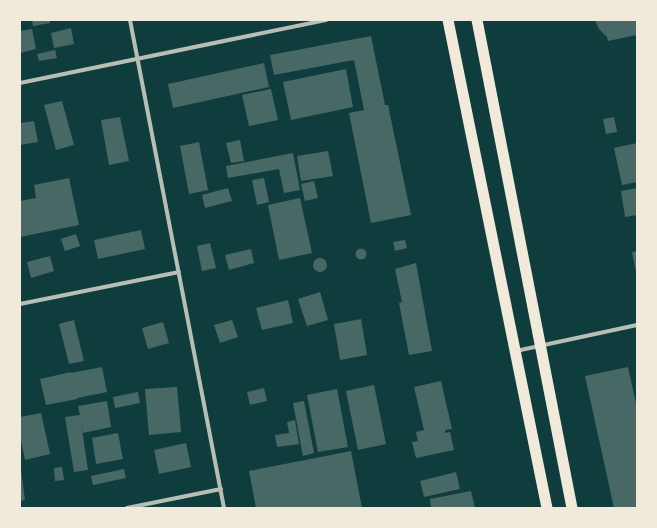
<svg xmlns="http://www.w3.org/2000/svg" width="657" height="528" font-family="'Golos Text',sans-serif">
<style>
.building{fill:#486865}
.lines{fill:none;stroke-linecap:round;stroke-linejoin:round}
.minor{stroke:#b8beb3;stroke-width:4}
.trunk{stroke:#f1e9da;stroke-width:11}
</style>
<rect width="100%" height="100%" fill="#0f3d3e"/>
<!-- building -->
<path class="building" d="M32,20H50V23L33,26Z
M595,20H637V35L608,41L607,37L599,29Z
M71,28L74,44L54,48L51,33Z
M32,29L36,49L20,53V31Z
M371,36L385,105H388L411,215L371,223L349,113L364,110L354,60L274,75L270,55Z
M55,50L57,58L39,61L37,54Z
M264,63L269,87L173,108L168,84Z
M346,69L353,107L291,120L283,82Z
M271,89L278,120L249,126L242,95Z
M62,101L74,145L56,150L44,105Z
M120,117L129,161L109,165L101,120Z
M614,117L617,132L606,134L603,119Z
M34,121L38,142L20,145V123Z
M240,140L244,161L231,163L226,143Z
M199,142L208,190L189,194L180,146Z
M637,143V182L622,185L614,148Z
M328,151L333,176L301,181L297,156Z
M293,153L300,190L284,193L279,169L228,178L226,166Z
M69,178L79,225L20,237V201L36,198L34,185Z
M264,178L269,202L257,205L252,180Z
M314,181L318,198L305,201L301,184Z
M228,188L232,201L205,208L202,195Z
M637,188V215L625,217L621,191Z
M300,198L312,253L279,260L268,205Z
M141,230L145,249L98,259L94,240Z
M76,234L80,246L65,251L61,239Z
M405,240L407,248L395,251L393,242Z
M210,243L216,268L202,271L197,246Z
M355.5 254a5.5 5.5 0 1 1 11 0a5.5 5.5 0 1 1-11 0Z
M251,249L254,263L229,270L225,255Z
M637,251V272H636L632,252Z
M50,256L54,271L31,278L27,262Z
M313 265a7 7 0 1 1 14 0a7 7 0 1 1-14 0Z
M416,263L432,351L409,355L399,303L402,302L395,269Z
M320,292L328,320L307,326L298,299Z
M288,300L293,323L262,330L256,308Z
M361,319L367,355L340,360L334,324Z
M74,320L84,361L69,364L59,324Z
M232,320L238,337L220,343L214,325Z
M163,322L169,343L148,349L142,328Z
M102,367L107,392L77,398V399L46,405L40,379L71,372V373Z
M628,367L637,408V508H614L585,376Z
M441,381L452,429L445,430V433L450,432L454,450L416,458L412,442L418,441L416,432L424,430L414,387Z
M374,385L386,444L358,450L346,391Z
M177,387L181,432L149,435L145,389Z
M264,388L267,401L250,405L247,392Z
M337,389L348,447L318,452L307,395Z
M138,392L140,403L115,408L113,397Z
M107,401L111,427L83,433L81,422L88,470L74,472L65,417L80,415L78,406Z
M304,401L314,453L303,456L293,403Z
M41,413L50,454L25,460L20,436V417Z
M295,420L299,444L277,447L275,435L289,433L287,422Z
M118,433L123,459L96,464L92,438Z
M186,443L191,467L159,474L154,450Z
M351,451L362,508H256L249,471Z
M62,467L64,480L55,481L54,468Z
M124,469L126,478L93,485L91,476Z
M20,470H21L25,500L20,501Z
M456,472L460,489L424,497L420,481Z
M471,491L475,508H431L430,499Z"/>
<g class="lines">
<!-- minor -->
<path class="minor" d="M130,20L224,508
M20,83L326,20
M20,304L179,272
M516,351L637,325
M127,508L221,489"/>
<!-- trunk -->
<path class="trunk" d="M448,20L547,508
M477,20L572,508"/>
</g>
<!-- border -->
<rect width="657" height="528" fill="none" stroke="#f1e9da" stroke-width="42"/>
</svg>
